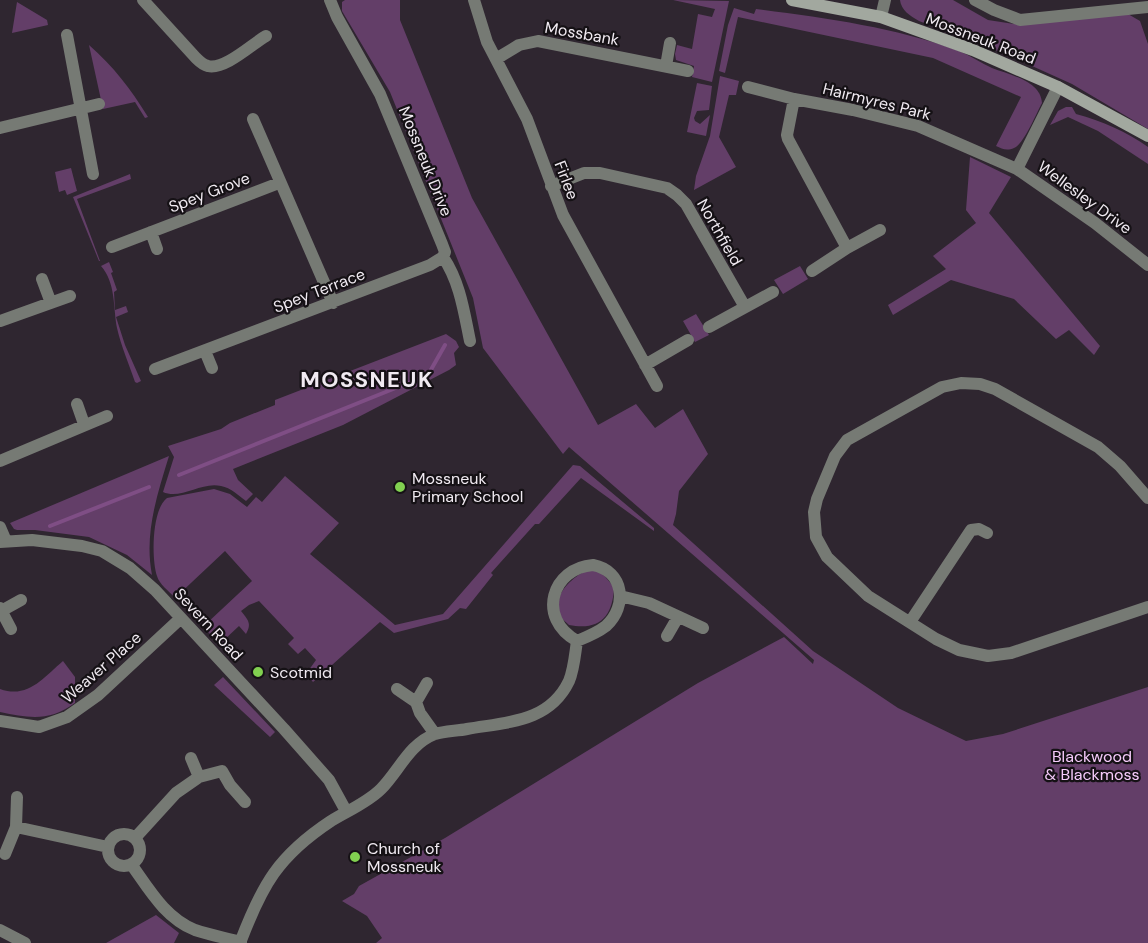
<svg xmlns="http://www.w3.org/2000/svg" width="1148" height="943" font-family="'DM Sans',sans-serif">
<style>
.green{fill:#633e68}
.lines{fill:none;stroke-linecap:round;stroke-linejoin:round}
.stream{stroke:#7f4e85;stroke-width:4}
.street{stroke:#767a74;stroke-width:12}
.secondary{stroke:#a2a89f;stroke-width:12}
.poi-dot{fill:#81d050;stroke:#151115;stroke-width:2}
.labels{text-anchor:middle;stroke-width:4.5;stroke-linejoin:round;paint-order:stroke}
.street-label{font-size:16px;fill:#f0eaf1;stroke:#151115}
.poi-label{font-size:16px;fill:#f0eaf1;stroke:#151115;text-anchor:start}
.park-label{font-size:16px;fill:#f6cbfb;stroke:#151115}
.district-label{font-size:22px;font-weight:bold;letter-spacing:1.5px;fill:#f0eaf1;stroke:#151115}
</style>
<rect width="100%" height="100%" fill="#2f2630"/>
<!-- green -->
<path class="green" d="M345,0H400V20L472,198L598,425L636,404L655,428L683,409L708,454L679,491L676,514L673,525L813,651L898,708L966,741L1003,734L1148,687V943H376L382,938L367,916L342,901L354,894L359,886L445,838L698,683L784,637L813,664L814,660L569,447L563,454L483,348L473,298L390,92L342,11V2Z
M673,0L729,1L712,82L692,77L694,66L676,60L675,54L677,45L692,49L698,14L712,17L715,9Z
M900,0H953L988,20L1014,24L1128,14L1140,21L1148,44V129L1072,84L1008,55L919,21C910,16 901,10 900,0Z
M17,2L47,20L48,25L12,33Z
M734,8L754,14L756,9C825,18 894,27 959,51C971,56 981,63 992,68C1010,75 1041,81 1042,103C1036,114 1024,144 1014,148C1007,151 1002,149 996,146L1021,97L933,58L738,17L725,73L719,71L728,25Z
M89,45C114,67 130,88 148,117L145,118L135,102L103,109Z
M720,76L739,81L736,95H729L719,137L736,167L694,190L696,176L710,136Z
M697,83L712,86L709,110L697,111L694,118L695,121L700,124L710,115L706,136L687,132Z
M1066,107H1072L1076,114C1102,121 1127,132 1148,147V164L1098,131L1068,117L1050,125L1058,111Z
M970,157L1011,177L989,213L1100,346L1094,355L1069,330L1056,339L1014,299L951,280L893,315L888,305L946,269L933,256L976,223L966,210Z
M71,168L77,191L67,195L65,190L59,192L55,172Z
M130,174L131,179L77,199L100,261H99L73,197Z
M109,262L113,272L111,273L117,290L114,292L115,310L126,306L128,312L116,317L125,345L141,381L137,383L135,382C129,364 121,346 117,328C113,307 116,283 101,266Z
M800,266L808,279L783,294L774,280Z
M696,314L709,335L695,342L683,321Z
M446,334L456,341L459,347L454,353L456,365L449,370L343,425L233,469L238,480L253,494L246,501C238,495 231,488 221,486C202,481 181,500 163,492L174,457L168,446L221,429L230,423L275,405V400Z
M169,456C157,495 144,534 152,575L127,555L89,537L35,530H17L14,529L10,523Z
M573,465L580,466L654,528V531L581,478L539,524H535L491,573L493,575L466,609L460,608L448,619L394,633L380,622L313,682L306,674L316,660L305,648L298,654L288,644L294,638L259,601L249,605L241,611C248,620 252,623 246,634L239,626L224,640L229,647L225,649L198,622L201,619L206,624L252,581L225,551L175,598C169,591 159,584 157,576C151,558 152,509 167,498L214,489L230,494L247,507L256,497L262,502L285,476L339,523L310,554L395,625L443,614Z
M588,570L601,572L614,587C613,616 600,631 569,625L559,616C559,610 558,601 560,596C563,586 579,573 588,570Z
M63,661L75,677V703C49,722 29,718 0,712V689C28,699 43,678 63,661Z
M223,677L275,732L270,737L214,685Z
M156,915L179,933L174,943H106Z"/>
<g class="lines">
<!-- stream -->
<path class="stream" d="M179,475L428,375L445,345
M50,526L149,487"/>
<!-- street -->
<path class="street" d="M143,0L196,58C199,61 203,65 208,66C225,70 252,44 266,36
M330,0L337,17L380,94L442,244L445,252L443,257C460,282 464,312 470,341
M474,0L487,42L527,119L563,215L657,386
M975,0L994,10L1020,20L1148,7
M881,17L885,0
M67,35L93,174
M496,59L519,45L538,41L688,71
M666,66L670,43
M748,87L794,99
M253,119L333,303
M0,128L99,104
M1017,169L1058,87
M551,186L584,173H600L667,188L677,195L686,204L745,307
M151,232L157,249
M112,247L279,183
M847,248L788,139L787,135L794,99L853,110L918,126L1017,169L1095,223L1148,265
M812,271L847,248L880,230
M42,279L51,303
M0,321L70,296
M709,327L773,292
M205,351L212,368
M645,365L688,340
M155,369L430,265L443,257
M77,404L84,424
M0,461L107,416
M1148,498L1120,466L1098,447L995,389L980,384L961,383L942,387L847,440L835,456L817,499L814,512L816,537L827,557L868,596L936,639L959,650L988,656L1011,653L1148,607
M0,527L6,541
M0,542L32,540L82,546L102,551L130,568L155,590L284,729L329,780L346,811
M593,565C624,571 628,606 606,626C597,633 587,637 577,641C536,618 552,568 593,565Z
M620,596L649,603L703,628
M0,608L11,629
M3,610L21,600
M910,622L971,530L979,529L987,533
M667,636L678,617
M427,683L416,702L420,713L435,734
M397,689L416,702
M0,721L39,727L67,717L98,695L181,618
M199,777L222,771L230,785L245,802
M16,827L17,797
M108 850a16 16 0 1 1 32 0a16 16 0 1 1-32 0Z
M135,838L176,793L199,777L191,758
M5,854L16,827L108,847
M131,864C149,889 165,918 195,930C210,935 226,938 241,942
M0,930L25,943
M240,943C262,885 278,856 331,821C347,811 367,803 381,789C399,771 409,744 435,734C444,731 457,731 467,729C506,722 549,723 569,681C574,669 575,654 577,641"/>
<!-- secondary -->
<path class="secondary" d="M792,0L881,17L973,50L1058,87L1148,136"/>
</g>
<!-- markers -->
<g class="poi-dot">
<circle cx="400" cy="487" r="6"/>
<circle cx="258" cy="672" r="6"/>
<circle cx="355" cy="857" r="6"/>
</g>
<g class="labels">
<!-- street labels -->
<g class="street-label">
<text transform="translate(582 33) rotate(10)" y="6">Mossbank</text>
<text transform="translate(981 38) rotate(21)" y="6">Mossneuk Road</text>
<text transform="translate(877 101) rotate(14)" y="6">Hairmyres Park</text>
<text transform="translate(426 161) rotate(68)" y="6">Mossneuk Drive</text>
<text transform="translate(567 180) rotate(69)" y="6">Firlee</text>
<text transform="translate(209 192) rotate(-21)" y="6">Spey Grove</text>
<text transform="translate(1085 197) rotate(36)" y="6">Wellesley Drive</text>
<text transform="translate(720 232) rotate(60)" y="6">Northfield</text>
<text transform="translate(319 290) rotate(-21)" y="6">Spey Terrace</text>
<text transform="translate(209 624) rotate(47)" y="6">Severn Road</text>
<text transform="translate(101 667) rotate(-41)" y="6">Weaver Place</text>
</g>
<!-- poi labels -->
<g class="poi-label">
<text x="412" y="484">Mossneuk<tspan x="412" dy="18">Primary School</tspan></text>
<text x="270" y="678">Scotmid</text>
<text x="367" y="854">Church of<tspan x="367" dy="18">Mossneuk</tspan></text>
</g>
<!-- park labels -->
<g class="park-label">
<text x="1092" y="762">Blackwood<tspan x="1092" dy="18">&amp; Blackmoss</tspan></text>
</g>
<!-- district labels -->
<g class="district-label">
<text x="367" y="387">MOSSNEUK</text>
</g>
</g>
</svg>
